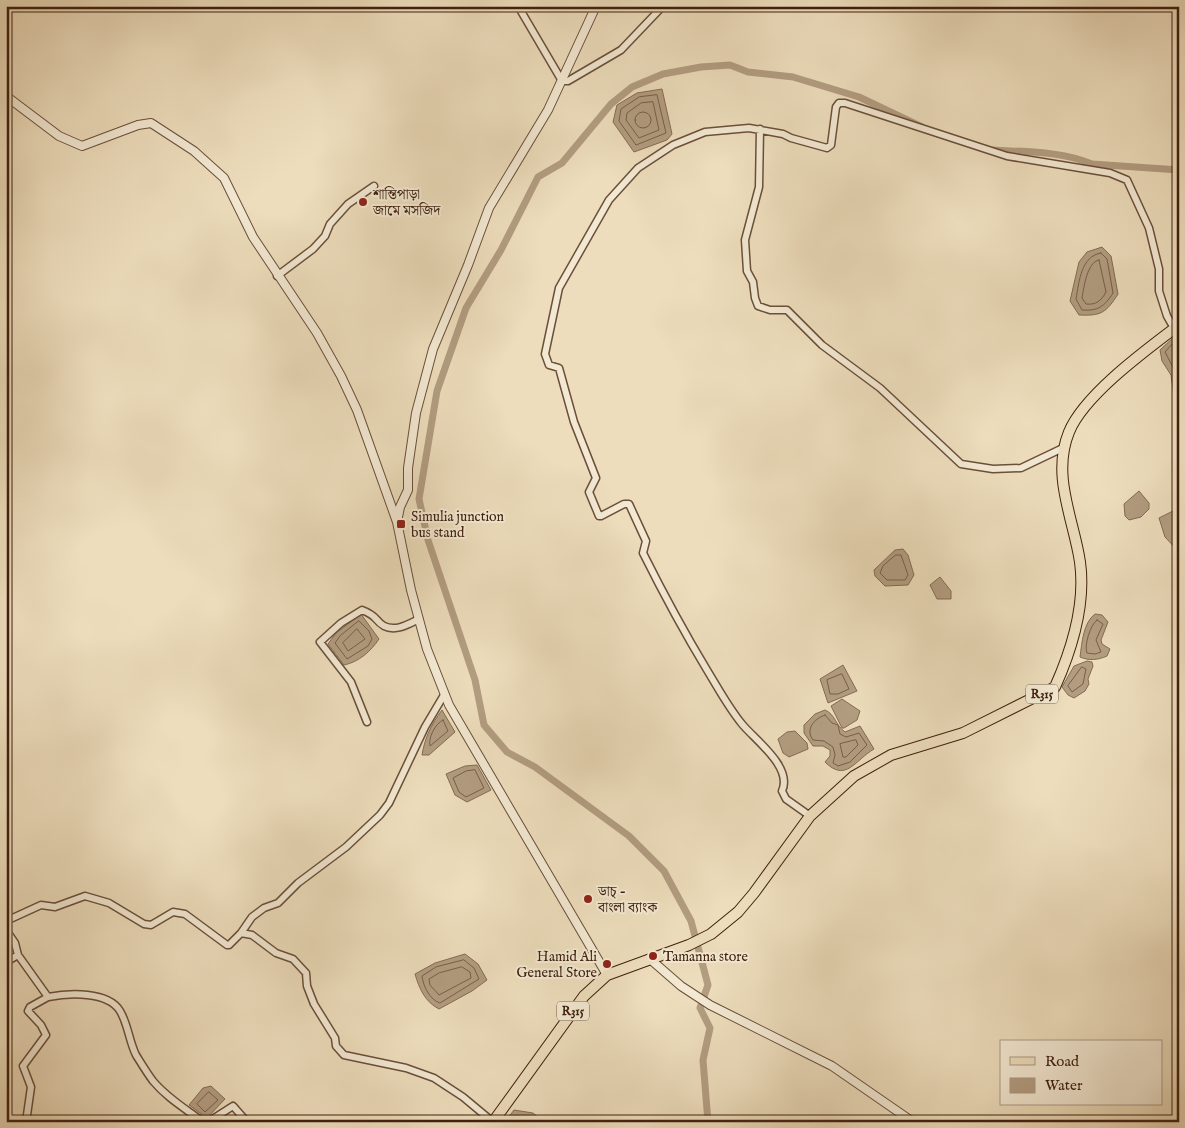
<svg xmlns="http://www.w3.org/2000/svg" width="1185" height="1128" font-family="'IM FELL English','Noto Serif Bengali',serif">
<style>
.water{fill:#b29d81;stroke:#846b53}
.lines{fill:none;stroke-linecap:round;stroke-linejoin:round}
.shore{stroke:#785e48;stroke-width:1}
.canal{stroke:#b29d81;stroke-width:7}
.minor-casing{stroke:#6a4f3a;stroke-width:9}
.tertiary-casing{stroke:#6a4f3a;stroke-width:10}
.primary-casing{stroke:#3f200e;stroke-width:12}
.minor{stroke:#f3e9d3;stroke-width:6}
.tertiary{stroke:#f3e9d3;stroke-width:8}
.primary{stroke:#edddbc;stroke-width:10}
.poi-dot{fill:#8f2418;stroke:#f3e9d3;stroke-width:2}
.labels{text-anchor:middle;stroke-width:4;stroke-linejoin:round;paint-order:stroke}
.shield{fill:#f3e9d3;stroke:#755c49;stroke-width:1}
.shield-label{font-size:12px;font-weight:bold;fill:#3f200e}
.poi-label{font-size:14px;fill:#3f200e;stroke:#f3e9d3;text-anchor:start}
</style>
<rect width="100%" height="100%" fill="#edddbc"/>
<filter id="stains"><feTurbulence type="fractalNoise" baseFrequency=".004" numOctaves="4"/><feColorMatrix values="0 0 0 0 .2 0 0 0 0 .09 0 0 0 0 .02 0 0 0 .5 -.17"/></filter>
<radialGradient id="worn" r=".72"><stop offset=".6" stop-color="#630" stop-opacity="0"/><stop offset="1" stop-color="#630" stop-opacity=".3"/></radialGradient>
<!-- water -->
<path class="water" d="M662,89L672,134L667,140L634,152L613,122L617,105L637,93Z
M1102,247L1111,256L1118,294C1106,313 1101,316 1079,315L1070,301L1079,262L1087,252Z
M1174,337L1179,341V399L1174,396L1171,375L1162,361L1160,350Z
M1139,491L1149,503V509L1141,517L1129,520L1125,516L1124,504Z
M1179,508V552L1165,537L1159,518Z
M903,549L908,555L914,575L908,585L885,586L875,576L874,570L895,550Z
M940,577L951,591V599H937L930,585Z
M361,614L379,639C371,651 359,662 344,665L328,644L336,633Z
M1095,614L1102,615L1108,622L1101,640L1102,644L1110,649L1107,656C1098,660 1089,661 1080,657C1082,643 1083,623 1095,614Z
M1087,661L1092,662L1093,666L1088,679L1089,684L1085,691L1074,698L1068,695L1062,687L1074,666Z
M843,665L857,691L828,703L820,679Z
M842,699L860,711L857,720L844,728H842L831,706Z
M442,710L455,732L429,755H422C425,737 431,725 442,710Z
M825,710C835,714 836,726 845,732L860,726L874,749C855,760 846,783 825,762L830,756V750L823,746H813L804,733V725L815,714Z
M795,731L807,743L808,749L789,757L783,753L778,739L787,732Z
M477,765L491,790L467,802L455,795L446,774L465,766Z
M465,954L478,964L487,980L472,991L439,1009C425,1002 419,988 415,974L435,963Z
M211,1086L225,1099L207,1118L189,1105L203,1088Z
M514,1110L533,1113L544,1122H505Z"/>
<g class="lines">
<!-- shore -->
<path class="shore" d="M657,95L666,133L636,145L619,121L621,109L639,97Z
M653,102L659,130L639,138L626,120L627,113L641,103Z
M635 120a8 8 0 1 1 16 0a8 8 0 1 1-16 0Z
M1101,253L1107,259L1113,293C1104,307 1098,311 1082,310L1076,299C1079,282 1081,256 1101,253Z
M1099,260L1106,292C1101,301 1096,305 1086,304L1082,298C1084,287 1087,262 1099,260Z
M1179,345L1172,344L1165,352L1176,373L1179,393
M896,555H901L908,575L905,580H887L880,573L883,566Z
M1097,620L1103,624L1096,640L1101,652L1095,654L1087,653C1084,646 1090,625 1097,620Z
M359,621L369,631L372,639L368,646L347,659L335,643L340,636Z
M357,629L365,639L348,651L343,643Z
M1082,667L1086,669L1083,684L1072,692L1068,686Z
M842,674L849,689L838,694H830L827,680Z
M825,715L832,723L838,725L840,734L846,737L859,733L867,745L850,762L838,766L833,763L835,755L833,747L824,741L813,740C805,729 814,719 825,715Z
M443,720L448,731L430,746C428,738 435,724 443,720Z
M856,740L858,745L846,757H843L840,744Z
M475,770L484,788L466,797L459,792L453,778L466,771Z
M464,960L474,968L479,979L440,1003C430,1000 423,986 422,976L436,967Z
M462,967L470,972L471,978L439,995L430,985L429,979L439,973Z
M209,1092L218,1100L205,1112L197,1104Z"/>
<!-- canal -->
<path class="canal" d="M993,150C1026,152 1061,151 1092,164L1179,170
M708,1122L703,1060L710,1028L700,1008L708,985L691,921L664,871L629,836L535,767L507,752L484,725L475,680L428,540L419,499L437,391L466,308L501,250L538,177L562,163L611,104L632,87L663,74L701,67L730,65L748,72L793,77L859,97L922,127"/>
<!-- minor casing -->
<g class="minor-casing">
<path id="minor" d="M518,6L562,81H568L621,50L663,6
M760,129L759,187L745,240L747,271L753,282L755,298L758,306L770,310H787L822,345L880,388L961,464L993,469L1021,468L1065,447
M277,276L313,249L325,236L330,224L348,204L374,186
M367,722L351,682L320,642L341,623L362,610C378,616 374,620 384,626C396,632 409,624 419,619
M810,816L786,799L782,791C793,767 755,740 742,724C728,707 718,688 707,670C684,632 663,593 643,553L646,541L629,504H624L601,516H599L589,492L596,478L574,422L559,368L549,365L545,354L559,288L609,200L638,168L673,145L705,132L749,128L783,134L791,138L827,148L831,145L836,107L839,103H845L1007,156L1110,173L1127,180L1149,228L1159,269V291L1167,316L1179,337
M6,921L41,905L55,907L85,896L109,903L144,924L151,925L173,912L185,914L227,945H229L241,933L252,935L276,953L293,959L306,973L307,986L314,1004L335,1038L336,1046L344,1055L406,1068L434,1078L463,1097L493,1122
M6,930L15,943L18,955
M241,933L252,917L264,908L278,903L298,883L346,847L380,815L389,803L425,727L444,695
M6,962L18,955L48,997L30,1007L28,1011L41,1025L46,1035L23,1066L31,1087L26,1122
M48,997C69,993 108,991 120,1011C128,1024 129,1041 136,1055C141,1063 147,1073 153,1081C167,1098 186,1109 203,1122
M208,1122L233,1106L247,1122"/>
</g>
<!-- tertiary casing -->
<g class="tertiary-casing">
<path id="tertiary" d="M596,6L548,110L489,208L468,265L433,349L416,413L408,468V490L400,507L397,522L411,590L427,649L449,705L607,975
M6,96L59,136L82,146L138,125L151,123L194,151L224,178L253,237L317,333L341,376L357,410L397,522
M650,959L681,986L710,1005L832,1066L913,1122"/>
</g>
<!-- primary casing -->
<g class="primary-casing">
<path id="primary" d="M493,1122L584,996L607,975L689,945L711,934L738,912L754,893L810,816L854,776L891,755L963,733L1055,687C1072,649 1086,605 1080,562C1074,520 1051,476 1069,432C1084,395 1146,350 1179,325"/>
</g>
<!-- minor -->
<use href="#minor" class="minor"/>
<!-- tertiary -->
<use href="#tertiary" class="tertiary"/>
<!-- primary -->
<use href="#primary" class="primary"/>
</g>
<!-- markers -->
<g class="poi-dot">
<circle cx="363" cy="202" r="5"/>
<rect x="396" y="519" width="10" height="10" rx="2.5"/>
<circle cx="588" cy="899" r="5"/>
<circle cx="653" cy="956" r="5"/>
<circle cx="607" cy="964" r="5"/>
</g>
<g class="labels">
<!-- shield labels -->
<g class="shield">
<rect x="1026" y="684.5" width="32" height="19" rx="4"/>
<rect x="557" y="1001.5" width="32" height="19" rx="4"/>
</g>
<g class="shield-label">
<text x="1042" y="698">R315</text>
<text x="573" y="1015">R315</text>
</g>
<!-- poi labels -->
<g class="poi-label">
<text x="373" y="199">শান্তিপাড়া<tspan x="373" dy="16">জামে মসজিদ</tspan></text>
<text x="411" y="521">Simulia junction<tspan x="411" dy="16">bus stand</tspan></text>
<text x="598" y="896">ডাচ্ -<tspan x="598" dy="16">বাংলা ব্যাংক</tspan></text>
<text x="597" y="961" text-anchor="end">Hamid Ali<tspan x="597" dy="16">General Store</tspan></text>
<text x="663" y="961">Tamanna store</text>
</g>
</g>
<!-- margin -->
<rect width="1185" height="1128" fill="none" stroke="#edddbc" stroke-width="25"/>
<rect x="8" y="8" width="1170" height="1113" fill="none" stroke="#3f200e" stroke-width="2.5"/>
<rect x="12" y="12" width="1160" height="1103" fill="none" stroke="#3f200e"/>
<!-- legend -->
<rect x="1000" y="1040" width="162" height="65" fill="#f3e9d3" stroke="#ab9984"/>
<rect x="1010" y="1057" width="25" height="8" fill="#edddbc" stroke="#ab9984"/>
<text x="1045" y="1066" font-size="15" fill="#3f200e">Road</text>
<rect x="1010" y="1078" width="25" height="15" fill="#b29d81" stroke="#ab9984"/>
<text x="1045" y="1090" font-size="15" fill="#3f200e">Water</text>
<rect width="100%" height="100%" filter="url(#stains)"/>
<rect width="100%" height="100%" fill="url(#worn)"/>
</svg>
